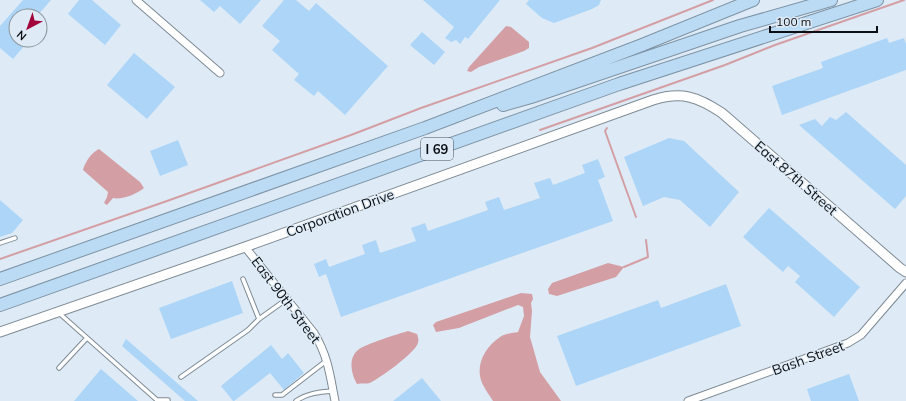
<svg xmlns="http://www.w3.org/2000/svg" width="906" height="401" font-family="Mulish,sans-serif">
<style>
.water{fill:#d49fa4}
.lines{fill:none;stroke-linecap:round;stroke-linejoin:round}
.stream{stroke:#d49fa4;stroke-width:2}
.building{fill:#acd5f7}
.service-casing{stroke:#7e8a94;stroke-width:5.5}
.minor-casing{stroke:#7e8a94;stroke-width:9}
.tertiary-casing{stroke:#7e8a94;stroke-width:11}
.motorway-casing{stroke:#7d93a5;stroke-width:14}
.service{stroke:#fff;stroke-width:3.5}
.minor{stroke:#fff;stroke-width:7}
.tertiary{stroke:#fff;stroke-width:9}
.motorway{stroke:#bbdaf3;stroke-width:12}
.labels{text-anchor:middle;stroke-width:3;stroke-linejoin:round;paint-order:stroke}
.shield{fill:#deebf6;stroke:#4a5157;stroke-width:1}
.shield-label{font-size:13px;font-weight:bold;fill:#0b0f13}
.street-label{font-size:14px;fill:#0b0f13;stroke:#deebf6}
</style>
<rect width="100%" height="100%" fill="#deebf6"/>
<!-- water -->
<path class="water" d="M506,26L511,27L529,42V48L524,51L479,67L471,72L467,71L469,67Z
M99,149L140,182L144,188C137,194 122,200 113,198L107,205L104,203L107,197L108,192L83,170C85,162 91,153 99,149Z
M608,263L624,267L616,277L557,296L549,294L548,289L552,283Z
M521,293L532,294L533,299L531,303L532,311L530,337L540,372L561,401H493C490,396 486,391 483,385C474,367 484,348 500,337C504,334 512,333 518,332L524,316L523,307L518,305L459,328L436,332L433,325L436,322Z
M408,331L417,334C418,337 419,340 418,343C415,353 380,378 370,383C366,384 361,383 357,384C351,374 348,358 358,350C365,344 398,334 408,331Z"/>
<g class="lines">
<!-- stream -->
<path class="stream" d="M607,128L605,131L636,217
M540,130L725,65L775,45L904,0
M0,259L167,201L351,135L421,108L592,48L713,0
M624,267L648,257L646,240"/>
</g>
<!-- building -->
<path class="building" d="M23,0H51L37,16H16V40H22L26,44L13,59L0,48V26Z
M79,0H92L121,25L105,45L68,14Z
M200,0H261L240,24L220,6L214,12Z
M284,0H296L309,11L316,3L388,66L345,115L318,91L314,96L294,80L299,74L272,50L280,41L262,26Z
M423,0H500L468,39L465,37L460,44L456,40L451,42L445,38L454,27Z
M529,0H601L599,5L592,9L554,23L542,18L526,4Z
M422,32L445,52L434,65L410,45Z
M887,38L889,43L904,38L906,44V70L782,115L772,86L823,68L821,62Z
M134,53L175,87L147,119L107,85Z
M846,112L906,165V196L895,209L799,125L815,119L822,126L830,117L836,120Z
M669,138L684,141L739,192L710,227L680,200L664,197L643,206L624,157Z
M178,140L188,165L160,176L150,151Z
M598,159L605,177L598,180L613,221L341,317L326,274L319,277L314,264L326,259L329,267L365,254L362,245L376,240L380,253L416,241L411,228L425,223L428,231L488,210L485,202L499,197L504,210L540,198L534,183L550,178L553,185L585,173L582,165Z
M0,200L23,220L12,233L0,237Z
M769,208L860,287L834,317L795,282L800,276L788,266L783,272L743,237Z
M232,281L243,313L171,339L159,308Z
M726,284L741,326L576,386L557,336L658,300L661,308Z
M126,339L198,401H185L122,346Z
M271,345L282,359L288,353L304,373L284,390L270,373L234,401H233L221,386Z
M101,369L138,401H74Z
M849,374L859,401H811L807,389Z
M422,378L441,401H393Z"/>
<g class="lines">
<!-- service casing -->
<g class="service-casing">
<path id="service" d="M0,243L15,238
M243,279L259,319L287,299
M59,313L158,401
M59,368L87,338
M181,377L248,330L259,319
M275,395H282L326,361
M158,400H168L167,401
M296,401C307,393 320,392 333,391"/>
</g>
<!-- minor casing -->
<g class="minor-casing">
<path id="minor" d="M136,0L220,73
M245,247L314,333C328,356 330,375 335,401
M688,401L848,343L861,335L906,283"/>
</g>
<!-- tertiary casing -->
<g class="tertiary-casing">
<path id="tertiary" d="M0,332L245,247L653,100C682,91 698,97 722,113L900,268L906,272"/>
</g>
<!-- motorway casing -->
<g class="motorway-casing">
<path id="motorway" d="M503,105L531,97L740,26L831,0
M0,279L425,128L642,45L753,0
M0,305L619,84L877,0"/>
</g>
<!-- service -->
<use href="#service" class="service"/>
<!-- minor -->
<use href="#minor" class="minor"/>
<!-- tertiary -->
<use href="#tertiary" class="tertiary"/>
<!-- motorway -->
<use href="#motorway" class="motorway"/>
</g>
<g class="labels">
<!-- shield labels -->
<rect class="shield" x="421" y="138" width="32" height="22" rx="3"/>
<g class="shield-label">
<text x="437" y="154">I 69</text>
</g>
<!-- street labels -->
<g class="street-label">
<text transform="translate(796 178) rotate(41)" y="5">East 87th Street</text>
<text transform="translate(340 213) rotate(-20)" y="5">Corporation Drive</text>
<text transform="translate(286 300) rotate(53)" y="5">East 90th Street</text>
<text transform="translate(808 358) rotate(-20)" y="5">Bash Street</text>
</g>
</g>
<!-- north arrow -->
<g transform="translate(28 28) rotate(221)"><circle r="19" fill="#deebf6" stroke="#8a939b"/>
<path d="M0-3L7 15L0 10L-7 15Z" fill="#a2033a"/>
<text y="-6" font-size="11" font-weight="bold" text-anchor="middle" fill="#0b0f13">N</text>
</g>
<!-- scale -->
<path d="M770 26v6h107v-6" fill="none" stroke="#0b0f13" stroke-width="2"/>
<text x="776" y="26" font-size="12" fill="#0b0f13" stroke="#deebf6" stroke-width="3" paint-order="stroke">100 m</text>
</svg>
